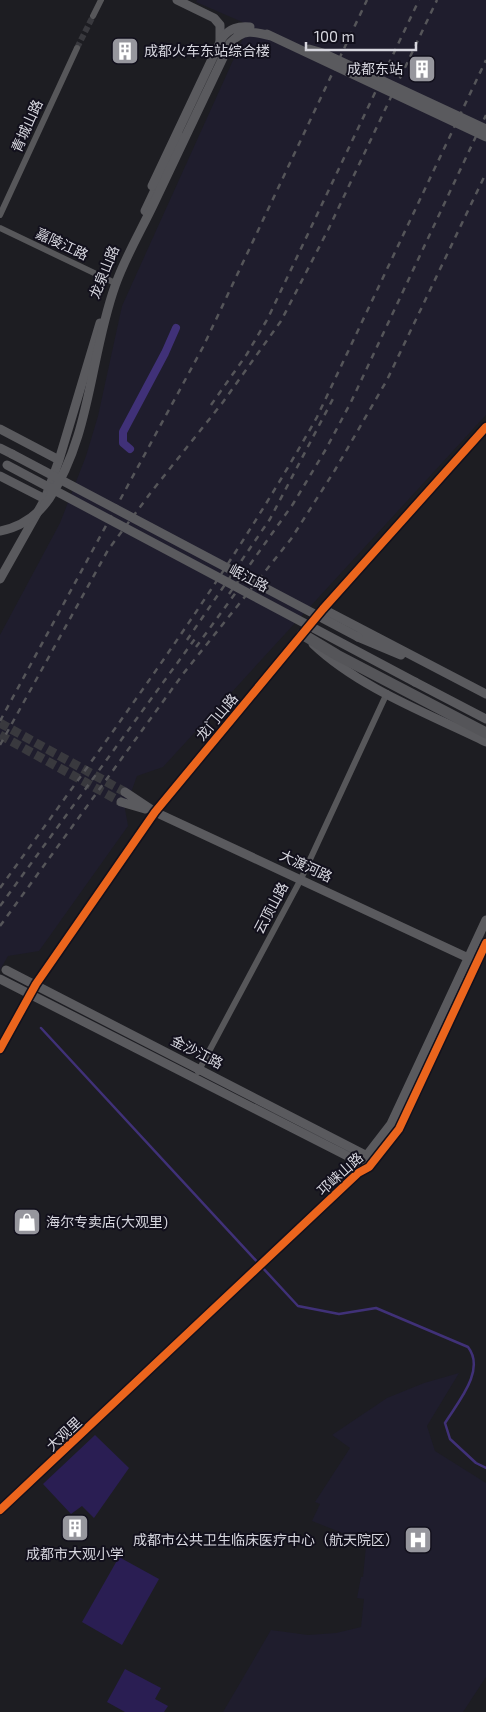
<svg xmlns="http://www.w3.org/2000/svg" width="486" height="1712" font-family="'Exo 2','Noto Sans SC',sans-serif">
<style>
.built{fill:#1f1d2d}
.green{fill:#2a1e53}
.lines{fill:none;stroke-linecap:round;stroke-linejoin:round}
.stream{stroke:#403178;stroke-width:2.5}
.canal{stroke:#403178;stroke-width:8}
.street-tunnel{stroke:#39393e;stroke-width:6;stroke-dasharray:6 3;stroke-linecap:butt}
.secondary-tunnel{stroke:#39393e;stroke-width:9;stroke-dasharray:9 4.5;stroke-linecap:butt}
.street{stroke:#57575a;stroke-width:6}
.secondary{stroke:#5a5a5e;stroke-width:9}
.highway{stroke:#555559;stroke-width:11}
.rail{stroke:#555559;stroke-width:2.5;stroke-dasharray:6 6;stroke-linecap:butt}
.secondary-bridge{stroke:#5a5a5e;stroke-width:9}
.cycleway-casing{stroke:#12101c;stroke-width:11}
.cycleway{stroke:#eb651d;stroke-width:8}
.labels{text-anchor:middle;stroke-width:4;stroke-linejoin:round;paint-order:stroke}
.poi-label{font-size:14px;fill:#d7d7df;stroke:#12101c;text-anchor:start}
.street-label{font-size:14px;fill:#d7d7df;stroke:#12101c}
</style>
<rect width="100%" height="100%" fill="#1d1d22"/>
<!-- built -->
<path class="built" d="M197,0H486V415L163,767L137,776L125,809L128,826L39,951L8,956L0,970V635L60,523L86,456L98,416L122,306L249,25L196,2Z
M459,1373L427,1426L435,1451L486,1483V1677L463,1712H223L271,1630L308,1635L336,1633L361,1627L364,1599L357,1598L361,1577H363L366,1546L349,1543L350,1536L312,1521L320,1504L315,1502L350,1448L332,1435L387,1398L424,1383Z"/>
<!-- green -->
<path class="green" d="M95,1435L129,1468L94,1518L82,1506L71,1514L43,1484Z
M119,1557L159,1579L122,1645L82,1622Z
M125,1669L161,1688L155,1699L168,1706L164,1712H125L107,1702Z"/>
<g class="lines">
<!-- stream -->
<path class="stream" d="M41,1028L298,1306L339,1314L376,1308L468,1347C486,1370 458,1402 445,1423L450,1439L476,1463L486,1468"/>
<!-- canal -->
<path class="canal" d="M130,449L123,443V432L165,353L176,328"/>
<!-- street-tunnel -->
<path class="street-tunnel" d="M77,48L93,16"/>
<!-- secondary-tunnel -->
<path class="secondary-tunnel" d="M0,723L125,792
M0,735L121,802"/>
<!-- street -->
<path class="street" d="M93,16L101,0
M0,215L77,48
M0,228L113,282
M0,1049L36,984L155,812L323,609L486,427
M198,1072L301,879L387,693"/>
<!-- secondary -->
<path class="secondary" d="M177,0L214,18L220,25V45
M145,211L180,137
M0,429L59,460
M0,448L12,454
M0,476L45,499
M0,579L45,499L59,460L100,323
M323,609L486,694
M358,637L401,655
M313,644C359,688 429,714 486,742
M415,682L486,719
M125,792L155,812L477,962
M121,802L145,809
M6,970L375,1160
M0,979L369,1167
M364,1159L391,1124L486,920
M0,1510L358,1173L369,1167L399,1129L486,943"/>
<!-- highway -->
<path class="highway" d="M302,634L337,655L486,733"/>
<!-- rail -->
<path class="rail" d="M211,405L247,354L268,318L419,0
M229,594L293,504L326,449L351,402L486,115
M187,640L270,519L335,395
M196,647L237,591
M0,721L203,347L367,0
M0,745L108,550L152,491L223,402L281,321L328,230L437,0
M0,888C111,734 224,583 317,417L486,60
M0,906L197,636
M0,926L183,674L291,539L335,470L387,380L486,173"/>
<!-- secondary-bridge -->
<path class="secondary-bridge" d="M267,34L486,137
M309,49L323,53L486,129
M152,186L222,38C230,28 238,26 250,27
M12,454L358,637
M7,465L415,682
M0,531C21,527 37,516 49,499C91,436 90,356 115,286C125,257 142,229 155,201C180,148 205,96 230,43C243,29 253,31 271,36"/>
<!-- cycleway casing -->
<g class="cycleway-casing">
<path id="cycleway" d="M0,1049L36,984L155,812L323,609L486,427
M0,1510L358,1173L369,1167L399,1129L486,943"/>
</g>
<!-- cycleway -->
<use href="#cycleway" class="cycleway"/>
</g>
<!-- icons -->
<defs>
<g id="building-square" transform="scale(1.4375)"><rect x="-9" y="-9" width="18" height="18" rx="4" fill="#96969d" stroke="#12101c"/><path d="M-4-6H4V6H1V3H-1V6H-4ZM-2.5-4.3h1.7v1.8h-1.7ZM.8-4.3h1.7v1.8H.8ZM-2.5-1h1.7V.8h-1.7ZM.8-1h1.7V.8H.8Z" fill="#fff"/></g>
<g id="shop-square" transform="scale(1.4375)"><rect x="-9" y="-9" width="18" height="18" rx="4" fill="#96969d" stroke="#12101c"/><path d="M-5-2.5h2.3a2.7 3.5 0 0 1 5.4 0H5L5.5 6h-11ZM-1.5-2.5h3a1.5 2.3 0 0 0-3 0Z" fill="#fff"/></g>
<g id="hospital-square" transform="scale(1.4375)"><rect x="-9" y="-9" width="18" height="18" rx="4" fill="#96969d" stroke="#12101c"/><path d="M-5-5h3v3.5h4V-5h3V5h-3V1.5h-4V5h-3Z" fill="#fff"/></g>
</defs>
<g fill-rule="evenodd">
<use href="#building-square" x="125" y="51"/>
<use href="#building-square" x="422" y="69"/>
<use href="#shop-square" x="27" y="1222"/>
<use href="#building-square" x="75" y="1528"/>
<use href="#hospital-square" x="418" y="1540"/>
</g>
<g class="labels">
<!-- poi labels -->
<g class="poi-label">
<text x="144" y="56">成都火车东站综合楼</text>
<text x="403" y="74" text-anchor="end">成都东站</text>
<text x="46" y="1227">海尔专卖店(大观里)</text>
<text x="399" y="1545" text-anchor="end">成都市公共卫生临床医疗中心（航天院区）</text>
<text x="75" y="1559" text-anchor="middle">成都市大观小学</text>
</g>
<!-- street labels -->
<g class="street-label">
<text transform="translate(27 126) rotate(-66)" y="5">青城山路</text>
<text transform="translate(62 244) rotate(25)" y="5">嘉陵江路</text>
<text transform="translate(104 272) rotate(-68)" y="5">龙泉山路</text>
<text transform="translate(249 578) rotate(28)" y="5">岷江路</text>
<text transform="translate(217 717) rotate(-50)" y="5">龙门山路</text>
<text transform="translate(306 866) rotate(25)" y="5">大渡河路</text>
<text transform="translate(271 908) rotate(-62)" y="5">云顶山路</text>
<text transform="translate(197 1052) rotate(27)" y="5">金沙江路</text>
<text transform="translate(340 1174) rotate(-42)" y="5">邛崃山路</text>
<text transform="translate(64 1434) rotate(-43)" y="5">大观里</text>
</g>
</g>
<!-- scale -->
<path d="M306 42v8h110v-8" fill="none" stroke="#d7d7df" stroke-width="2.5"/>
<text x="314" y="42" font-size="15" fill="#d7d7df" stroke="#12101c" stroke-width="4" paint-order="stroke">100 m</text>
</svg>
